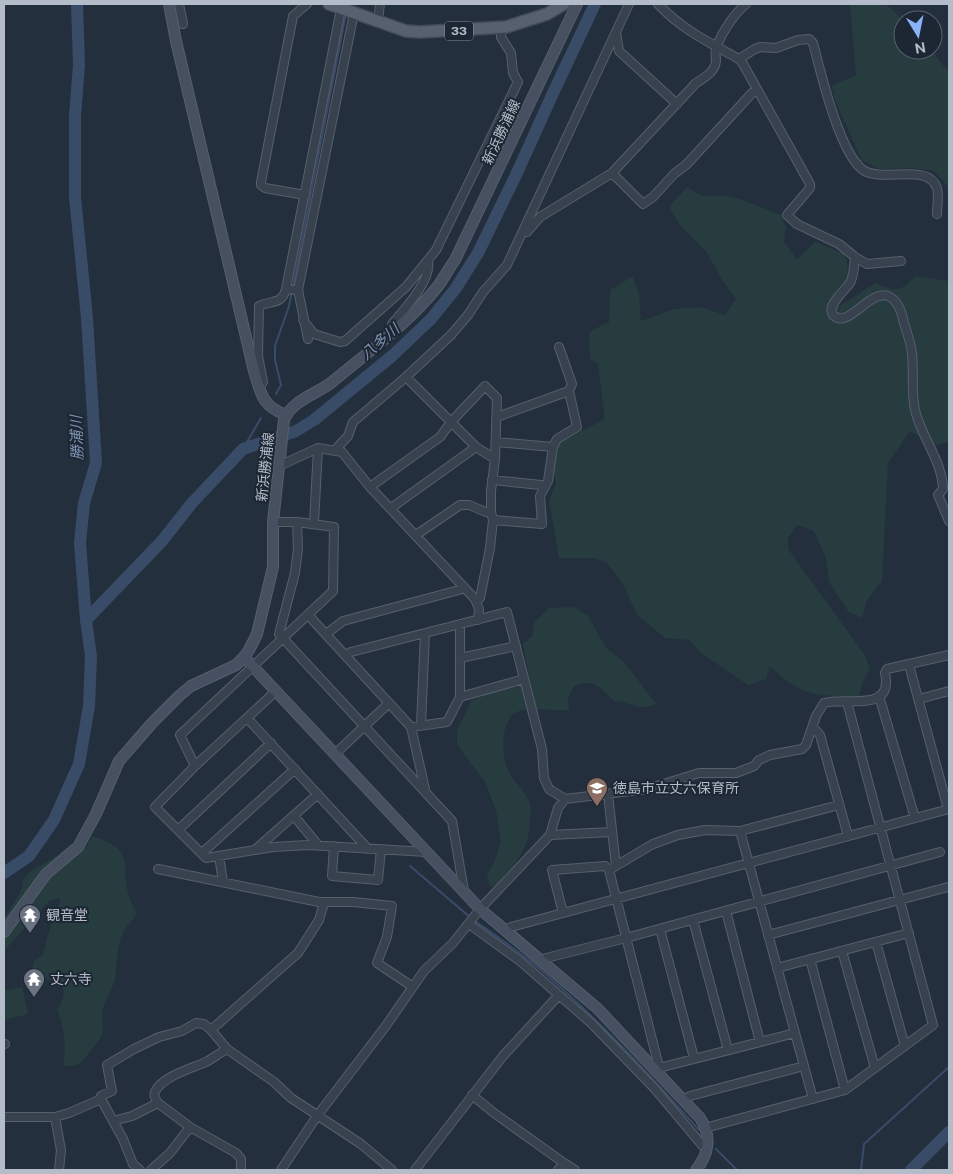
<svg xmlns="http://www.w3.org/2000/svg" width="953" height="1174" font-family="'Public Sans','Noto Sans JP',sans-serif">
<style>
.green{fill:#263c3f}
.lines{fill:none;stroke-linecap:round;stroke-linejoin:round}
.stream{stroke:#394c67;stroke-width:2}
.river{stroke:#394c67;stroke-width:12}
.street-casing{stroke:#565f6c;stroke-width:10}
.secondary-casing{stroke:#565f6c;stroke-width:12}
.primary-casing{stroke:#414a57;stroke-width:14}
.street{stroke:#38414e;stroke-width:8}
.secondary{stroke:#465061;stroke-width:10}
.primary{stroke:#56606e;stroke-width:11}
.labels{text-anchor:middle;stroke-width:4;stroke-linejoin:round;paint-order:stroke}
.shield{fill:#1d2633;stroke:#878f9c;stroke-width:1}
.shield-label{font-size:12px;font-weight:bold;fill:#b4bcc9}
.street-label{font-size:14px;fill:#b4bcc9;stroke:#1d2633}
.poi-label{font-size:14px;fill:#b4bcc9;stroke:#1d2633;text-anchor:start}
.water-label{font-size:15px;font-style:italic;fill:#7c92b1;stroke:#1d2633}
</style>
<rect width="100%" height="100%" fill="#242f3e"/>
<!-- green -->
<path class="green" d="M850,4H886L903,20V50H932L941,63L949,72V188L934,171L913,168L879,169L862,161L835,100L832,86L856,75Z
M687,187L702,196H726L740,199L781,215L786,227L784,242L797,259L815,242L844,254L847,262L848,279L838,288L839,307L875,283C894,291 901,293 915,276L949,281V442L934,445L910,431L888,463L882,581L867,600L862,618L848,611L829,582L826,558L814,531L798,525L788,537V549L864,654L870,668L862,684L859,696C817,696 801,697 770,666L766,679L748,685L701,653L689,640L665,638L637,615L622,582L607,563L594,558H559L549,500L556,484L553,469L560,442L605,419L598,364L590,359L589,332L609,322L610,290L633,276L639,295L641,321L674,309L700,307L725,315L736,299L723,281L706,251L680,225L669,207Z
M573,607L588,616L606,648L625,663L656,704C634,712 633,702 614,701C598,687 597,678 574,686L568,698L569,710C555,712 531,706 519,711C500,718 500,756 509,772C514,783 527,792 530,804C532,808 530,815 530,819C529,852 517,861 496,885L490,886L487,874L494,863L501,841L496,810L485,782L457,745V731L471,701L488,693L517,687L530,681L523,644L532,636L534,622L549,608Z
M92,836C133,850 122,857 128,893C129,900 135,907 137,914C133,920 126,926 123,933C116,946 117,965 115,979C112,990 106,998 103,1008C101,1016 103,1023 103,1031C102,1040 95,1044 91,1050C85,1059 75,1071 63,1065C67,1048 64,1026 57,1010C74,984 56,980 34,976L32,970L34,961L43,954L52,921L61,900L59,898L50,900L4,951V919L22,889L23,879L30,872L58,855L71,843L77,853L86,847Z
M22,987L28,1014L4,1020V991Z"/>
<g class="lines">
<!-- stream -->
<path class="stream" d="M293,286L346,13
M276,394L281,385L275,360V346L289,306L292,291
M243,449L261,418
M410,866L471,918
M475,921C494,934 512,947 530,961C592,1012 646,1071 699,1130
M716,1149L737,1170
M861,1170L864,1144L949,1067"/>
<!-- river -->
<path class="river" d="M86,620L162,541L192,503L243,449L296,431L314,420L392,356L431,319L456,288L478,253L516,175L554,91L595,4
M4,873L29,856L54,820L79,764L89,706L91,656L86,620L80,543L84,503L96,463L87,318L75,197V116L79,65L77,4
M911,1170L949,1132"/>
<!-- street casing -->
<g class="street-casing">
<path id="street" d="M179,4L183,24
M658,4C681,29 710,43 739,59L755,49L760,47L776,48L798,40L809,39L813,43C821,73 839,152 863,170C882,183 928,162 937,188C939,195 937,206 937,214
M378,21L380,4
M616,32L619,51L677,104
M739,59L743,64L810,184V188L787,215L797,224L839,244L855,257L867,264L901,261
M612,173L643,204L653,197L674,174L687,164L752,93L757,91
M305,195L265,188L261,185V182L293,16L307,4
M527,232L540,217L612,173L696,83C704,78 715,72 716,61C716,56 714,50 717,45C723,31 734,14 746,4
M855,257C854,265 854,276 850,283C845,290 826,306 833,315C848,331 871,286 890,297C899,302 902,314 904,323C907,333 911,343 912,353C914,371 911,392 915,410C921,437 942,460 943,489L938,495L949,521
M286,289L342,4
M298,290L354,13
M303,320L314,334L340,342L345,341L406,287L436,250L518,82L513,73L511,53L501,37V28
M394,330L392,324C404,310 432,280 428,261
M559,347L572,384L569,391
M406,377L476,447L495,459L491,491V512L493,520L490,548L480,598L476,601
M259,388L263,382L258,356L259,306C271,300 282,305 286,289L298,290L308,339
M497,417L569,391L577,427L557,439L553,447
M335,450L348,436L353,422L406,377L451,335L468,315L483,292L507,265L629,4
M279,466L318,448L342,452L370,487L475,599L479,609L478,620
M492,480L541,485L545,487
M370,487L440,437L451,422L485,386L497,398L495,459
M391,508L476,447
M493,520L542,524L540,496L548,481L553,447L497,442
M297,522L298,548L295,573L279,634L452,821L464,891
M314,523L318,448
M416,535L460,505H469L486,512H491
M309,616L411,727L425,789
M460,624V697
M326,634L343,621L459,590L464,587
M346,656L351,652L507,612L542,749L544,778L549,789L565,799
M460,658L516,646
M909,665L948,809
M276,691L195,766L155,807L206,858L273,847L308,845L427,852
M879,696L915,818
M919,699L949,691
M248,719L368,849
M421,725L425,633
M411,727L447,722L460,697L524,679
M813,727L820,735L848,836
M335,754L389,703
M195,766L180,735L333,591L334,527L297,522H273
M608,794L616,866
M294,816L318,845
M178,830L271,743
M740,831L813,1099
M550,835L612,832
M334,846L332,876L378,880L381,849
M256,849L318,794
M202,853L295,769
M219,856L223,882
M158,869L319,902H353L392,906L387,937L377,963L413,987
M609,870L653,844L678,835L705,830L740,831L839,805
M726,911L760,1042
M563,913L552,870L605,866L609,870L659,1067
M693,920L728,1050
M469,924L520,961L591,1023L655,1089L702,1145L708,1146
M660,929L694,1058
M506,930L511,927L949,809
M768,935L948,887
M876,942L905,1046
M842,951L875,1068
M810,959L845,1090
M542,961L546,958L626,938L940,852
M777,968L909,933
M211,1030L298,953L319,920L324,903
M4,1044H5
M655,1069L795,1033
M472,1095L494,1113L564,1163
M101,1099V1096L112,1091L107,1065L134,1049L159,1037L182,1031L196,1023L204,1024L211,1030L227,1049L274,1082L291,1098L361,1144L392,1170
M684,1100L690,1096L804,1066
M158,1103C156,1100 153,1096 155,1092C161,1077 192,1068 206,1062C213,1058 220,1053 227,1049
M4,1117H55L69,1113L101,1099L123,1139L133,1164L140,1170
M55,1117L61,1150L59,1170
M113,1121L132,1116L158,1103L190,1127L236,1153L241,1159V1170
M705,1128L845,1090L933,1025L847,702
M151,1170L170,1153L190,1127
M281,1170L317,1116L385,1027L424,971L453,943L480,909L550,835L558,808L565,799L647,789L699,773H736L754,766L759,760L770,755L802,749L806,745L816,716L824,703C845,696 894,714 885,673L887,669L949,655
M415,1170L503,1056L558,996
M558,1170L564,1163L575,1170"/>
</g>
<!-- secondary casing -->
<g class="secondary-casing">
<path id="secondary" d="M169,4L176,41L254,371C261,394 262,406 286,415
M244,657L480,909L598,1009L700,1118C712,1136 709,1154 696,1170
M4,932L46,874L78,847L96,814L119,761L153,722L179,696L191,686L236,665L244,657L249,650L257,634L273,567V522L284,420C292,400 317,394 332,382C368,352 409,323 438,286C444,278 449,268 455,260L577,4"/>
</g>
<!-- primary casing -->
<g class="primary-casing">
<path id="primary" d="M329,4L406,31L420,32L506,27L547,14L564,4"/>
</g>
<!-- street -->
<use href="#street" class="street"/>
<!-- secondary -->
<use href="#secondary" class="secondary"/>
<!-- primary -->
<use href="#primary" class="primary"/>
</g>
<!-- icons -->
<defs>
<g id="school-pin" transform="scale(1.125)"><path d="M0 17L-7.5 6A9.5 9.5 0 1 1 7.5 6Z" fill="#8d6e63" stroke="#1d2633"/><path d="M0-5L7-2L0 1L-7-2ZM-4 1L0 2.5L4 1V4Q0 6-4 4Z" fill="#fff"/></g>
<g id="temple-pin" transform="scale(1.125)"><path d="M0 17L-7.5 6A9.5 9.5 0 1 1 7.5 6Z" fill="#6b7280" stroke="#1d2633"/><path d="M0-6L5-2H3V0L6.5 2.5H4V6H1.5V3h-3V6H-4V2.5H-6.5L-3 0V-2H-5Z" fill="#fff"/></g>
</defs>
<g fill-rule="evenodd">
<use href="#school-pin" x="597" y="788"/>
<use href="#temple-pin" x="30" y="915"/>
<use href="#temple-pin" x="34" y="979"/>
</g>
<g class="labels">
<!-- shield labels -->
<rect class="shield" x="445" y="21.5" width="28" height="19" rx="4"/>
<g class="shield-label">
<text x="459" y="35">33</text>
</g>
<!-- street labels -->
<g class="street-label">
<text transform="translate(501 132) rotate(-65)" y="5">新浜勝浦線</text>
<text transform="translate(265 467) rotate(-84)" y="5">新浜勝浦線</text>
</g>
<!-- poi labels -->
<g class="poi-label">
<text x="613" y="793">徳島市立丈六保育所</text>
<text x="46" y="920">観音堂</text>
<text x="50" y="984">丈六寺</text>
</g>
<!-- water labels -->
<g class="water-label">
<text transform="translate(380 342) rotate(-41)" y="5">八多川</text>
<text transform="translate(77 438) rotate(-92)" y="5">勝浦川</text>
</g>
</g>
<!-- border -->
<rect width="953" height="1174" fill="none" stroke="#b4bcc9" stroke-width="10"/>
<!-- north arrow -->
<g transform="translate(918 35) rotate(170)"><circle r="24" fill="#1d2633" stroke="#59626f"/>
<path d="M0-4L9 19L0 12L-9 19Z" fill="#8ab4f8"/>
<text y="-8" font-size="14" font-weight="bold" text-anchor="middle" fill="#b4bcc9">N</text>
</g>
</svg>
